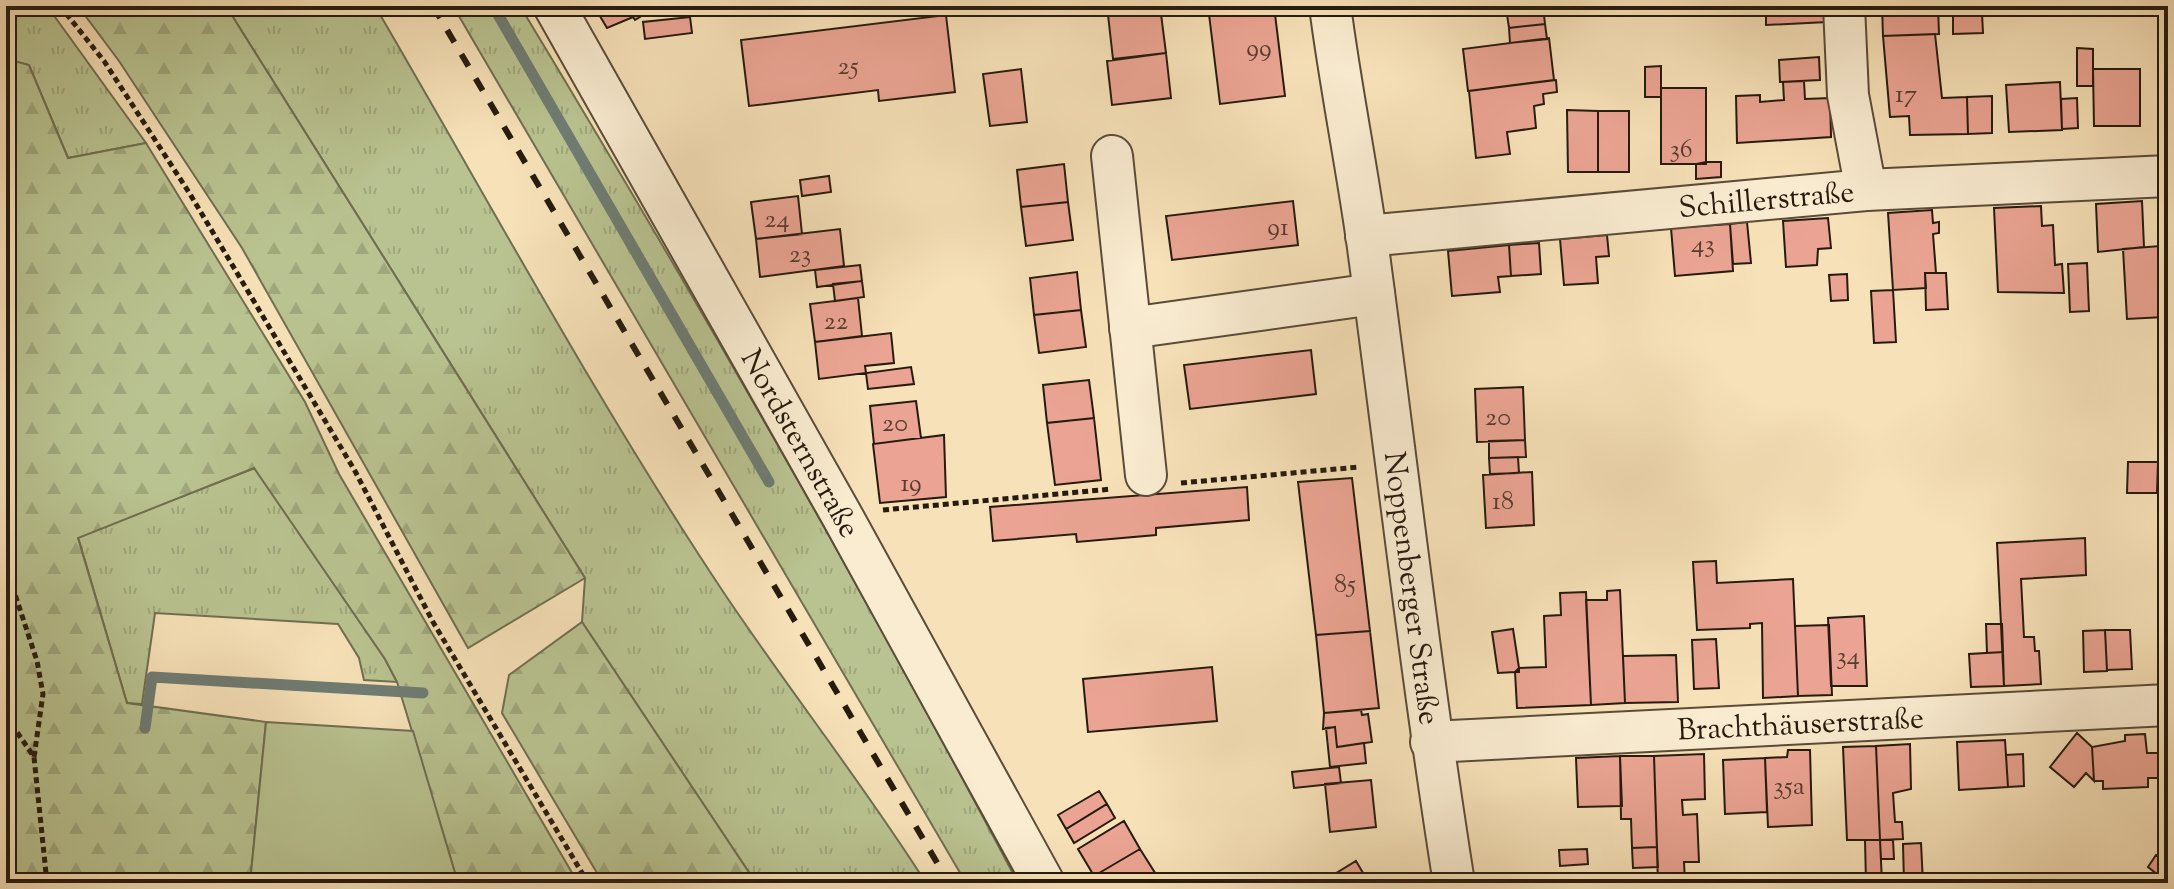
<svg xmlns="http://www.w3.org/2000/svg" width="2174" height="889" font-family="'Sorts Mill Goudy',serif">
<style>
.grass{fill:url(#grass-tufts);stroke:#706f50;stroke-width:2}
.forest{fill:url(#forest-firs);stroke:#706f50;stroke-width:2}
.garden{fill:#b9c391;stroke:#706f50;stroke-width:2}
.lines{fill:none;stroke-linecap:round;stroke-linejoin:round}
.stream{stroke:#6f7c73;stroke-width:11}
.building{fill:#eba493;stroke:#261b0e;stroke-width:2}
.street-casing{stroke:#5a4c38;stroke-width:44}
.path{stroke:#261b0e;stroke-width:5;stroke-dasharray:6 4;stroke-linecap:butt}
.street{stroke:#faecd1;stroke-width:40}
.rail{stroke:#261b0e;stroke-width:6;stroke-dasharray:14 14;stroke-linecap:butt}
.labels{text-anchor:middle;stroke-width:6;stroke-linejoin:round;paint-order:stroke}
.number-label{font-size:26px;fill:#573d2f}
.street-label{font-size:30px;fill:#261b0e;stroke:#faecd1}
</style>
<defs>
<pattern id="grass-tufts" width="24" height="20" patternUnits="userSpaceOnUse" patternTransform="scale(2)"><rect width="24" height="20" fill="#b9c391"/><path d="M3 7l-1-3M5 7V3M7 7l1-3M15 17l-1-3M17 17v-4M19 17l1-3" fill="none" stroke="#9fa77c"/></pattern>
<pattern id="forest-firs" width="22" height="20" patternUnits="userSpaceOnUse" patternTransform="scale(2)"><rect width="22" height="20" fill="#b9c391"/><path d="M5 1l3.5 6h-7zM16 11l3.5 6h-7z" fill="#9fa77c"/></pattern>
</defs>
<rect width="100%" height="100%" fill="#f7e1b8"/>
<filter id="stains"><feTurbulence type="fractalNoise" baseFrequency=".0025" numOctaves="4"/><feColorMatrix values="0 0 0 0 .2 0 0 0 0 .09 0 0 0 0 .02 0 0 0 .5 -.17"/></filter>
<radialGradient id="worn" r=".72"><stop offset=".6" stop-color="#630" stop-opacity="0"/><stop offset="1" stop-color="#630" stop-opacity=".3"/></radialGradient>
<!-- grass -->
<path class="grass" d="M6,6H47L146,143L68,158L29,65L6,59Z
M226,6H375C489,201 597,402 722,590C788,689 862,782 926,883H756L582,622L585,578Z
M453,6H520C694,294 861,585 1018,883H966Z
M255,468L385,659L397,682L364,680L359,658L338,624L155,613L142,704L127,703L78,537Z"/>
<!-- forest -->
<path class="forest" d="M78,6H226L585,578L468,648L242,248L119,61Z
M6,59L29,65L68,158L146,143L305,402L339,474L578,883H458L397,682L385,659L254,468L78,538L127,703L266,722L250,883H6Z
M582,622L756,883H603L502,713L509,675Z"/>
<!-- garden -->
<path class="garden" d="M266,722L413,731L458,883H250Z"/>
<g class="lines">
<!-- stream -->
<path class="stream" d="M493,6L769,482
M145,728L152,677L423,693"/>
</g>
<!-- building -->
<path class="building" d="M594,6H658L635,20L633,17L607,28Z
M1107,6H1160L1166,53L1113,59Z
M1208,6H1274L1285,96L1220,104Z
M1459,6H1520L1460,13Z
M1543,6L1545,24L1509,28L1506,8Z
M1766,6H1826L1827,22L1766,25Z
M1882,6H1938L1939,34L1883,36Z
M1982,13L1983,33L1953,34V14Z
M946,15L955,92L879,101L878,90L749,106L741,40Z
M690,17L692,33L645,39L643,22Z
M1545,24L1547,39L1510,43L1509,28Z
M1935,34L1942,98L1967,97L1968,134L1910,135L1909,116L1890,117L1883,36Z
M1549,38L1554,80L1468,91L1463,49Z
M2077,48L2093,49V86H2077Z
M1166,53L1171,98L1112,105L1107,61Z
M1819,57L1820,80L1780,82L1779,60Z
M1661,66V97H1645V67Z
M1021,69L1027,122L990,126L983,74Z
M2093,69H2140V126H2094Z
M1556,80L1557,92L1543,94L1544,104L1534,106L1536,128L1507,132L1510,154L1476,158L1469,91Z
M1804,81L1805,99L1830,98L1831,137L1737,143L1736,96L1760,95V102L1784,100L1783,82Z
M2060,82L2062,130L2009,132L2006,85Z
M1661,88H1706V164H1661Z
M1992,96V133L1968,134L1967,97Z
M2077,98L2078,128L2062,129L2061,99Z
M1567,110L1598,111V172H1568Z
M1598,111H1629V172H1598Z
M1706,162H1721V177L1696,179V164Z
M1064,164L1068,202L1021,207L1017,170Z
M829,176L831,192L802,196L800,180Z
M798,196L802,234L756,239L751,202Z
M1293,201L1298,245L1172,260L1166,216Z
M2142,201L2144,247L2098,252L2096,204Z
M1068,202L1073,240L1026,246L1021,207Z
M2041,206L2042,226L2053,225L2055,265L2062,264L2064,293L1998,292L1994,208Z
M1932,210L1933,223L1939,222V233L1933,234L1936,273H1925L1926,288L1893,290L1888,213Z
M1828,218L1831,248L1818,249L1817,265L1786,267L1783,221Z
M1747,222L1751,263L1733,264L1730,224Z
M1730,224L1733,271L1675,276L1671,228Z
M840,229L844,266L760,277L756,239Z
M1607,235L1609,256L1596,257L1598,283L1564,285L1560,239Z
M1539,243L1541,274L1511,276L1509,245Z
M1509,245L1511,276L1498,277L1500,292L1452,296L1448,251Z
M2160,246L2164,317L2127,319L2123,249Z
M2087,263L2089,311L2070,312L2068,264Z
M860,265L862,281L817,287L815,270Z
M1077,272L1081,310L1034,315L1030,278Z
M1925,273H1946L1948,309L1926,310Z
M1847,274L1848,300L1831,301L1829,275Z
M862,281L864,297L835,301L833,284Z
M1893,290L1896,342L1874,343L1871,291Z
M858,298L862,336L815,342L810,304Z
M1081,310L1086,347L1039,353L1034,315Z
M891,333L894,363L865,366L866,373L819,379L815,342Z
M1311,350L1316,394L1190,409L1184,365Z
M911,367L914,384L868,389L866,373Z
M1089,380L1094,418L1047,423L1043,385Z
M1523,387L1525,440L1477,442L1475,389Z
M916,401L921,438L874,444L870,406Z
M1094,418L1101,480L1055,485L1047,423Z
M944,435L946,497L880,503L873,444Z
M1525,440L1526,457L1489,458V441Z
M1518,457L1519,473L1490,474L1489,458Z
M2128,462H2158L2157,493H2127Z
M1532,472L1534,525L1486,528L1483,475Z
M1352,478L1370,631L1316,635L1298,482Z
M1247,487L1249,520L1156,528V535L1077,542L1076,534L993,541L990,507Z
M2085,538L2086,575L2021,579L2024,637H2034L2035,651H2039L2041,684L2004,686L1997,543Z
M1716,561L1717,583L1793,579L1798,696L1763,698L1762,623L1750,624V628L1697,630L1693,562Z
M1620,590L1625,703L1591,705L1586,600H1607V591Z
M1586,592L1591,705L1517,708L1515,672H1519V668L1546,667L1544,616L1561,615L1560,593Z
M1864,616L1867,686H1831L1828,618Z
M1986,624H2002L2003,652L1987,653Z
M1829,625L1832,695L1798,696L1795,626Z
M1513,629L1519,668L1515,672L1498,673L1492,632Z
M2105,630H2130L2132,669L2107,670Z
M2105,630L2107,671L2084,672L2083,631Z
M1370,631L1379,708L1324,713L1316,635Z
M1716,639L1719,688L1694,689L1692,640Z
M2003,652L2004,686L1971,687L1969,654Z
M1676,655L1678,702L1625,703L1623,656Z
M1212,667L1217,721L1088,732L1083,679Z
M1361,710L1362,715L1368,714L1372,742L1337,747L1335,727L1323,729L1324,713Z
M1335,727L1337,747L1364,743L1366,763L1330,767L1326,728Z
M2077,733L2092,747L2094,781L2086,773L2074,787L2050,767Z
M2145,734L2147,753H2159L2161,778H2148V787L2103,789V781H2094L2092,747L2125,741V735Z
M2005,740L2008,787L1959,790L1957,742Z
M1910,744L1911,789L1893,793L1895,822H1902L1903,839L1880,840L1876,746Z
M1876,746L1880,840H1847L1843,747Z
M1788,750H1810L1812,825L1768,827L1765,758L1787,757Z
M1704,754L1705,799L1682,800L1683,815L1697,814L1699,862H1684L1685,883H1658L1654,756Z
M2023,754L2024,786L2008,787L2006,755Z
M1620,756H1654L1657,847L1632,848L1631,819H1621Z
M1620,756L1622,806L1578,807L1576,758Z
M1765,758L1767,812L1725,814L1723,760Z
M1339,767L1341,783L1294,788L1292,772Z
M1371,780L1376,827L1330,832L1325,784Z
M1099,791L1107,804L1066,829L1058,815Z
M1107,804L1115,818L1074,843L1066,829Z
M1124,821L1140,849L1094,876L1078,849Z
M1865,840H1880L1882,883H1866Z
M1880,840H1893L1894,859H1881Z
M1921,843L1923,883H1904L1903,844Z
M1657,847L1658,867L1633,868L1632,848Z
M1140,849L1157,876L1145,883H1098L1094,876Z
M1587,849L1588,864L1560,866L1559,850Z
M2156,855L2168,865L2167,882L2148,867Z
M1356,861L1369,883H1320Z
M1642,879V883H1580V881Z"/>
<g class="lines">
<!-- street casing -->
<g class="street-casing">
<g id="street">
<path id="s1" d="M554,6L841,514L1044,883"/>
<path id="s2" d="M1330,6C1340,84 1356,162 1367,240C1396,454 1420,669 1454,883"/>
<path d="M1844,6L1848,95L1866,190"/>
<path d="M1112,156L1146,475"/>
<path id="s3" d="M1366,236L1866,190L2168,176"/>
<path d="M1130,328L1374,294"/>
<path id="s4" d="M1431,742L2168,705"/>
</g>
</g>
<!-- path -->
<path class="path" d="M60,6L104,61L190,194L355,471L433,622L588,883
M1181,483L1359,467
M883,510L1112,489
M6,567L37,661L43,694L34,757
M6,716L34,757L47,883"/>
<!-- street -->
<use href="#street" class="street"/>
<!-- rail -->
<path class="rail" d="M433,6L949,883"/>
</g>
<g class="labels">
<!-- number labels -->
<g class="number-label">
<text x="1259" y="56">99</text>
<text x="848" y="74">25</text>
<text x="1906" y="102">17</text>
<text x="1681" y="157">36</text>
<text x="777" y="227">24</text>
<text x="1278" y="235">91</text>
<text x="1703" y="252">43</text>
<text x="800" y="262">23</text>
<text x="836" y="329">22</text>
<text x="1498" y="425">20</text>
<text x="895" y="431">20</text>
<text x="911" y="491">19</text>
<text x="1503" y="509">18</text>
<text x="1345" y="592">85</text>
<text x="1848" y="664">34</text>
<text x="1789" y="794">35a</text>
</g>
<!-- street labels -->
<g class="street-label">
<text dy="10" stroke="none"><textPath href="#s3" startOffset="402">Schillerstraße</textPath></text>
<text dy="10" stroke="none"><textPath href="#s1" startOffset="502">Nordsternstraße</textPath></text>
<text dy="10" stroke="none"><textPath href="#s2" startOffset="588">Noppenberger Straße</textPath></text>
<text dy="10" stroke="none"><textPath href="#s4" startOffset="370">Brachthäuserstraße</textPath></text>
</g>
</g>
<!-- margin -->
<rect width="2174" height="889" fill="none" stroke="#f7e1b8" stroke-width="32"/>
<rect x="8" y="8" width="2158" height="873" fill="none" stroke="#261b0e" stroke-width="4"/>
<rect x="16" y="16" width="2142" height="857" fill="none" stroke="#261b0e" stroke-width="2"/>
<rect width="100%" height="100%" filter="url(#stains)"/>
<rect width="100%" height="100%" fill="url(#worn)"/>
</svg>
